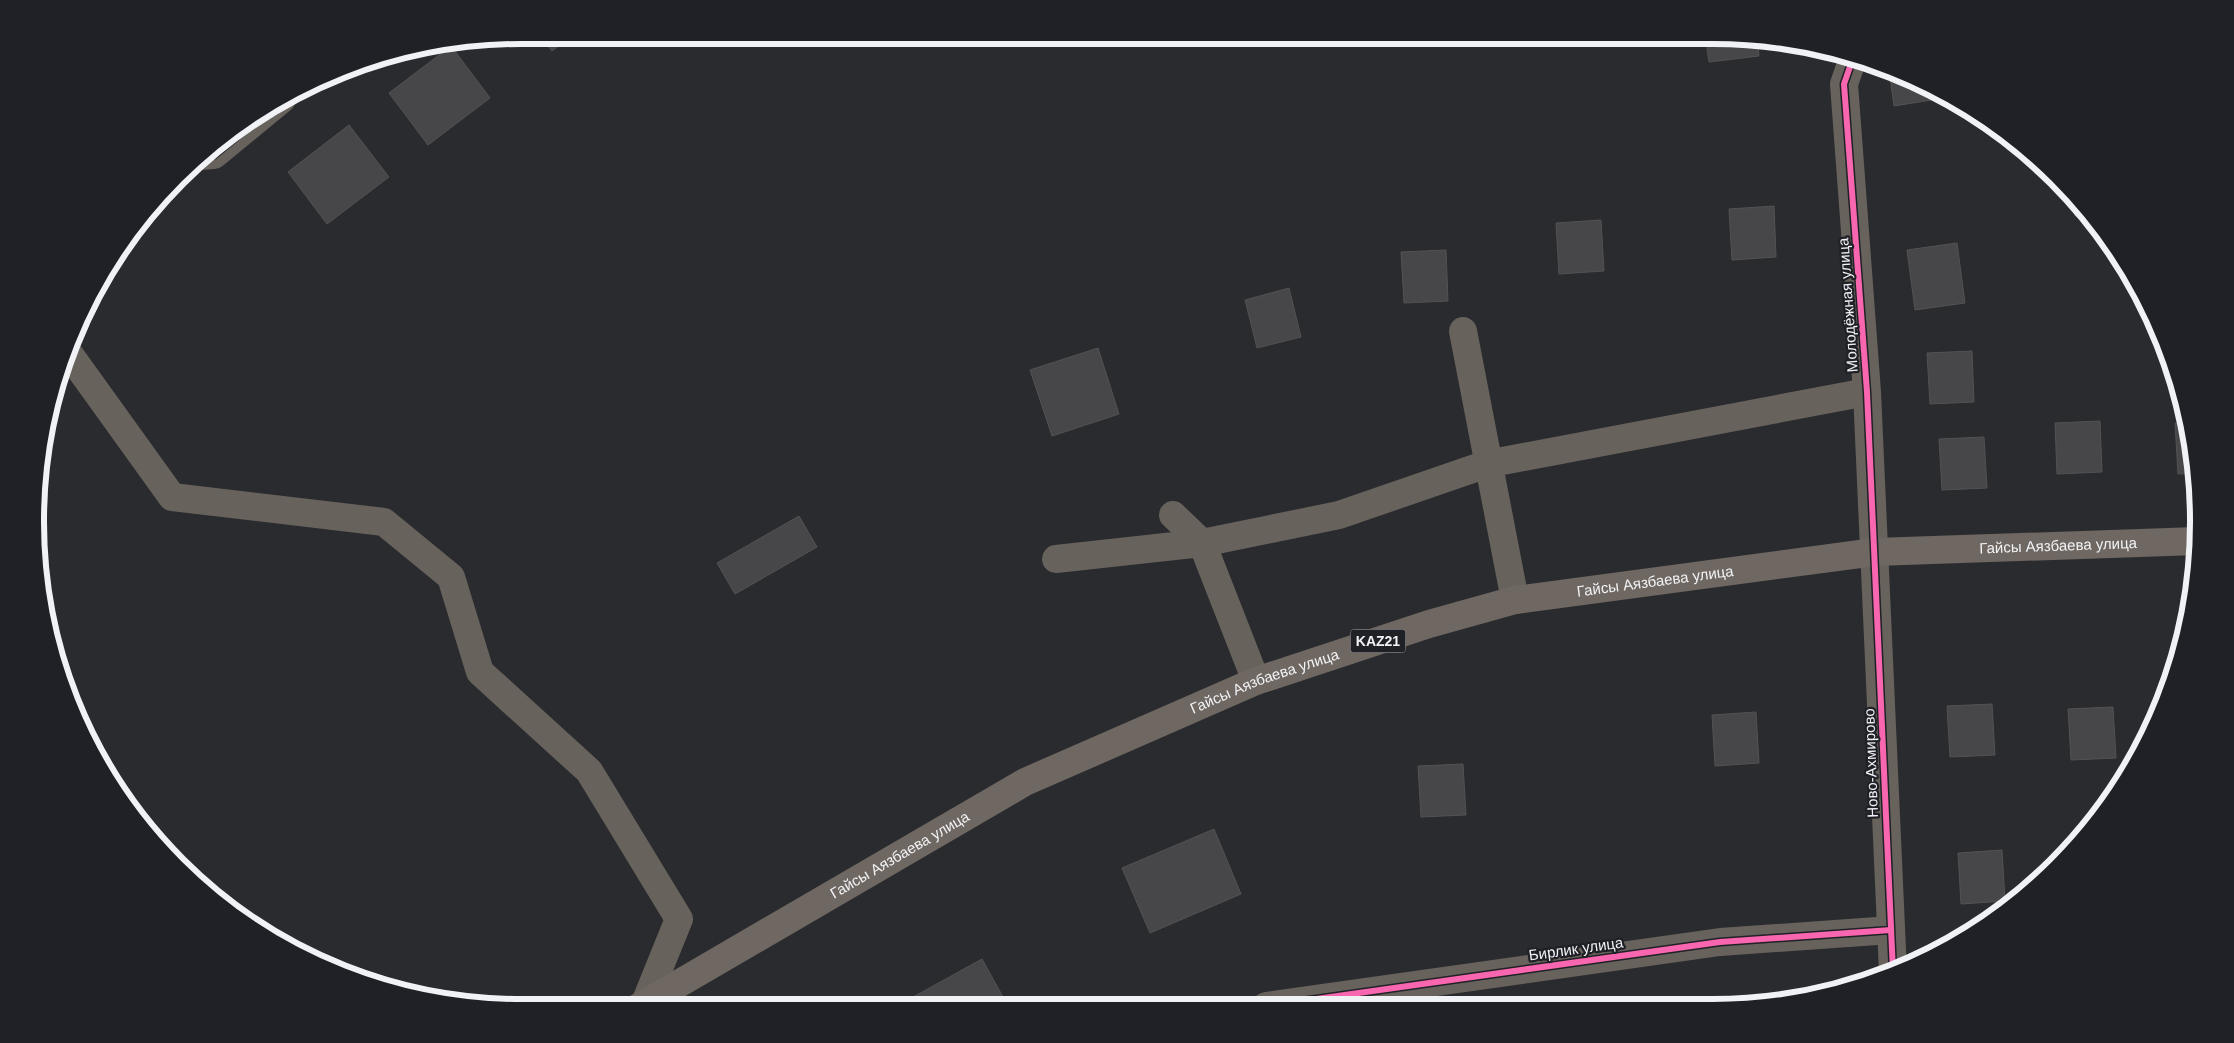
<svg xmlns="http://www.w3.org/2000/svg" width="2234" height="1043" font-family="Helvetica,sans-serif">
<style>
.building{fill:#474749;stroke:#535253}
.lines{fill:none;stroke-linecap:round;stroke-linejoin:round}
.minor{stroke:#67625c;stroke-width:28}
.highway{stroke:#6f6862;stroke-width:28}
.cycleway-casing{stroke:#202126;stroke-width:9}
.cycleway{stroke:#f766af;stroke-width:6}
.labels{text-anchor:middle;stroke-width:4.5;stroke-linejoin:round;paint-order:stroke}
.shield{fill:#202126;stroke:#b2b3b8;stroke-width:1}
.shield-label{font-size:14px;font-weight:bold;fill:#f1f2f6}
.street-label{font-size:15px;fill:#f1f2f6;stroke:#202126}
.rim{fill:none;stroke:#f1f2f6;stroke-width:6}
</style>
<rect width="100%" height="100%" fill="#2a2b2f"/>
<!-- building -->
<path class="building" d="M539,35H573L552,51Z
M1705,35L1757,39L1759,56L1709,62Z
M451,46L490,98L428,145L389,93Z
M1889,69L1898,72L1944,98L1894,106Z
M349,125L389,177L327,224L288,172Z
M2074,199L2088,216H2075Z
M1774,206L1776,257L1732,260L1729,209Z
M1601,220L1604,271L1559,274L1556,223Z
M1957,243L1965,303L1915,310L1907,250Z
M1446,250L1448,301L1404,303L1401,252Z
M1289,288L1301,337L1257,348L1245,300Z
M1098,348L1119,414L1052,436L1030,370Z
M1972,351L1974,402L1930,404L1927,353Z
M2100,421L2102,472L2057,474L2055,423Z
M2175,423H2188L2194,473L2178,474Z
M1984,437L1987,488L1942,490L1939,439Z
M799,516L817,547L735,594L717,563Z
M1992,704L1995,755L1950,757L1947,706Z
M2113,707L2116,758L2071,760L2068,709Z
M1756,712L1759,763L1715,766L1712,715Z
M1463,764L1466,815L1421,817L1418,766Z
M1214,829L1241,894L1150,933L1122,868Z
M2002,850L2005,901L1961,904L1958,853Z
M982,959L1008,1006L895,1007Z"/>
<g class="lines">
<!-- minor -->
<path class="minor" d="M1853,58L1844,84L1867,392L1893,972
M200,156L214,155L282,99
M1463,331L1515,600
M67,351L172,497L384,522L451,577L480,672L589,771L679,919L645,1003L648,1008
M1173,515L1202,543L1256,681
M1056,559L1202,543L1339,515L1487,464L1867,392
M1266,1006L1720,942L1891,930"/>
<!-- highway -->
<path class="highway" id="s1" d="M637,1008L1025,782L1256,681L1429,624L1515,600L1875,552L2197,541"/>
<!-- cycleway casing -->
<g class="cycleway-casing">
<path id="cycleway" d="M1853,58L1844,84L1867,392L1893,972
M200,156L214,155L282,99
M1266,1006L1720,942L1891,930"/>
</g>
<!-- cycleway -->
<use href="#cycleway" class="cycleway"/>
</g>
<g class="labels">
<!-- shield labels -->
<rect class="shield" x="1350.5" y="629.5" width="55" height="23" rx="4"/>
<g class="shield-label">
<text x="1378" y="646">KAZ21</text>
</g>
<!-- street labels -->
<g class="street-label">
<text transform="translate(1848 305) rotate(-94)" y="5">Молодёжная улица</text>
<text dy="5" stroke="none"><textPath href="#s1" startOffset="1519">Гайсы Аязбаева улица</textPath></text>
<text dy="5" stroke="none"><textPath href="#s1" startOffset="1114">Гайсы Аязбаева улица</textPath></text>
<text dy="5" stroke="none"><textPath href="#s1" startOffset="709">Гайсы Аязбаева улица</textPath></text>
<text transform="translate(1871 763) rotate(-92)" y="5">Ново-Ахмирово</text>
<text dy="5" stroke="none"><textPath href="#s1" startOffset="304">Гайсы Аязбаева улица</textPath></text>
<text transform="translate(1576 949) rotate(-8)" y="5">Бирлик улица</text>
</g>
</g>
<!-- crop -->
<path d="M0 0H2234V1043H0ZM521 44H1713A477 477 0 0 1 2190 521V522A477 477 0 0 1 1713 999H521A477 477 0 0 1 44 522V521A477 477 0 0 1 521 44Z" fill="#202126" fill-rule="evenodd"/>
<path class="rim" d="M521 44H1713A477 477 0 0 1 2190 521V522A477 477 0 0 1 1713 999H521A477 477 0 0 1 44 522V521A477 477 0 0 1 521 44Z"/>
</svg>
